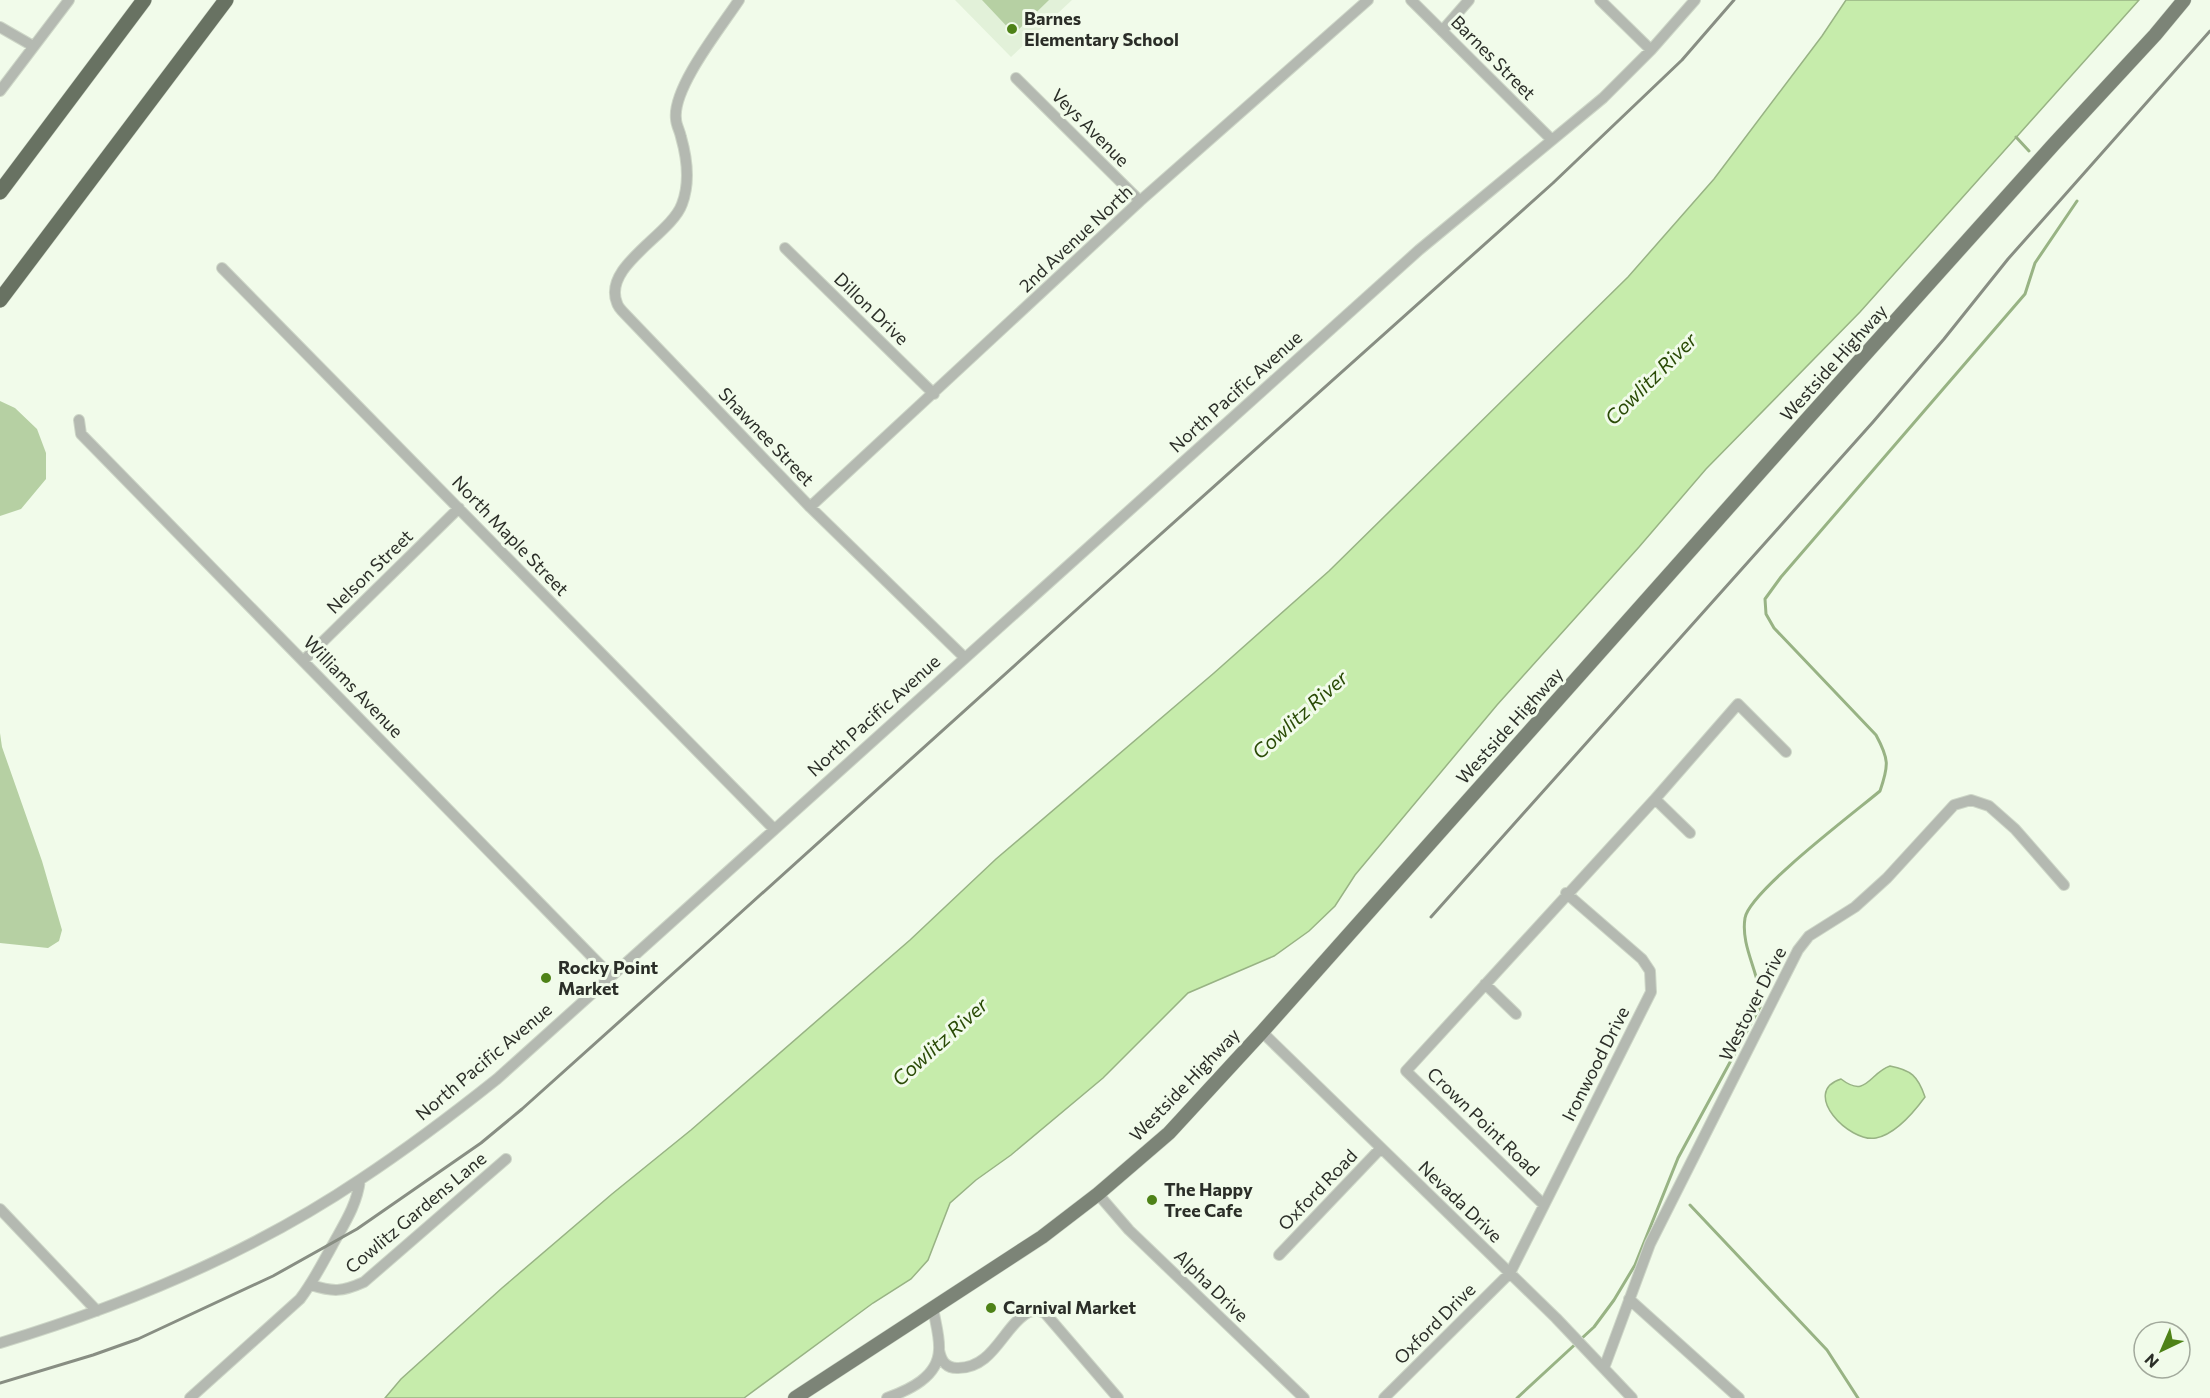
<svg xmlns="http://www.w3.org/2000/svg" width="2210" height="1398" font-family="Commissioner,sans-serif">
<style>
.built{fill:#e2f1d9}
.green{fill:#b6d0a3}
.water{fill:#c6ecab;stroke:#98b384;stroke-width:1.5}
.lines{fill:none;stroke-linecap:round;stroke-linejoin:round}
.stream{stroke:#98b384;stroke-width:3}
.minor-casing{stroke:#cdd6c7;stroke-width:12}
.major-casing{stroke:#cdd6c7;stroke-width:15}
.highway-casing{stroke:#cdd6c7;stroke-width:16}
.minor{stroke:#b4b9b1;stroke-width:10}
.major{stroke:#7c8477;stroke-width:14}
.highway{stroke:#687262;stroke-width:15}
.rail{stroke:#888e83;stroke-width:3}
.poi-dot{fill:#4e8217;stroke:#f1fbea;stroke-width:2}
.labels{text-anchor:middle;stroke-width:6;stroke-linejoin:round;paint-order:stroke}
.poi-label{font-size:18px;font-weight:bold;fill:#2b2e28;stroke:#f1fbea;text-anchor:start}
.street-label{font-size:18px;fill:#2b2e28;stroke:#f1fbea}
.water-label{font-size:20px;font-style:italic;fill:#2a4b06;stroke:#f1fbea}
</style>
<rect width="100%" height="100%" fill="#f1fbea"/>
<!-- built -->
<path class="built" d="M955,0H1072L1011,57Z"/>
<!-- green -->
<path class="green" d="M982,0H1049L1014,34Z
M0,401L15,408L37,429L46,453V479L21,509L0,516Z
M0,733L2,747L42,861L62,930L59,941L48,948L0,943Z"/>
<!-- water -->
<path class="water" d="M1846,0H2139L1860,312L1706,469L1639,547L1497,705L1355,875L1335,906L1309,931L1274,956L1188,993L1103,1078L1011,1155L976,1180L950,1203L928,1260L911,1279L873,1303L744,1398H385L401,1379L502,1288L612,1194L691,1130L910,940L996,859L1214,673L1329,571L1628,277L1714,179L1822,36Z
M1890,1066C1911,1070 1918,1076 1925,1097C1914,1112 1896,1134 1876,1138C1849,1143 1800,1092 1841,1079C1867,1099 1869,1073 1890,1066Z"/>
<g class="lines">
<!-- stream -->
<path class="stream" d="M2016,137L2029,151
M1690,1205L1827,1350L1858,1398
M1517,1398L1594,1327L1614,1300L1635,1265L1678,1158L1760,1007C1763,977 1740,949 1745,918C1749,892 1855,812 1880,791C1889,765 1889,759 1876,735L1774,628L1766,614L1765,599L1781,577L2025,294L2035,263L2077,201"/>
<!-- minor casing -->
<g class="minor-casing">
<path id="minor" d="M739,0C722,26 672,88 676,119C676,125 680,131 681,137C687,158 690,183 682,204C671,235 602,266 617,303C618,307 622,311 625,314L810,507L964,657
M1411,0L1552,140
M1600,0L1651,50
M0,27L33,46
M1442,31L1469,0
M1016,78L1140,201
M0,91L69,0
M785,248L934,394
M222,268L773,828
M79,420L81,434L610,975
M810,507L1140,201L1368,0
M304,660L459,508
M1655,799L1690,833
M1485,984L1516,1014
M1262,1032L1556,1318L1632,1398
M1098,1194L1129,1230L1304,1398
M1543,1204L1406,1071L1655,799L1738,704L1786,752
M0,1209L97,1311
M1279,1255L1381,1148
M311,1285C333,1292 342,1292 364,1282L506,1159
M1629,1299L1739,1398
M0,1343C126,1305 251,1253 361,1179C408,1148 453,1114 497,1079L1419,250L1603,98L1651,50L1695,0
M939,1350C941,1360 945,1368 957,1368C993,1369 1003,1327 1027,1313C1033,1310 1039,1310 1045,1313L1118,1398
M1604,1368L1650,1244L1798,950L1809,936L1855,907L1887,878L1954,805L1971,800L1989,806L2015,829L2064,885
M190,1398L300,1299C313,1282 322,1264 332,1246C344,1224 357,1205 360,1180
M887,1398C909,1390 938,1377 939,1350C940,1337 935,1321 933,1308
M1384,1398L1510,1273L1651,992L1650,971L1642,959L1566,893"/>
</g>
<!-- major casing -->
<g class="major-casing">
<path id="major" d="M795,1398L1042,1237L1098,1194L1169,1133L1262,1032L1809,417L2054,144L2155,35L2184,0"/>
</g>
<!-- highway casing -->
<g class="highway-casing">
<path id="highway" d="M0,192L144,0
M0,300L226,0"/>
</g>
<!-- minor -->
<use href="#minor" class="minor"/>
<!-- major -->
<use href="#major" class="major"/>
<!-- highway -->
<use href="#highway" class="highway"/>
<!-- rail -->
<path class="rail" d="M1431,917L1873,422L1944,339L2008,259L2210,31
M0,1383L93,1355L138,1339L273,1276L357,1229L481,1143L522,1109L717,934L1095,593L1553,183L1682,60L1734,0"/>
</g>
<!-- markers -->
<g class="poi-dot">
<circle cx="1012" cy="29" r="6"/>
<circle cx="546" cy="978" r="6"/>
<circle cx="1152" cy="1200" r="6"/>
<circle cx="991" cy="1308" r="6"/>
</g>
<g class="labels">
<!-- poi labels -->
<g class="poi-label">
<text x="1024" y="25">Barnes<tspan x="1024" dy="21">Elementary School</tspan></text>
<text x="558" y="974">Rocky Point<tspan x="558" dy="21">Market</tspan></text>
<text x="1164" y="1196">The Happy<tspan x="1164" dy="21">Tree Cafe</tspan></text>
<text x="1003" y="1314">Carnival Market</text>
</g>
<!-- street labels -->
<g class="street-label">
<text transform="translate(1493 58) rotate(45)" y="6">Barnes Street</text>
<text transform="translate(1090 128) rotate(45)" y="6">Veys Avenue</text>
<text transform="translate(1076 239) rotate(-43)" y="6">2nd Avenue North</text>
<text transform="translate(871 309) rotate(44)" y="6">Dillon Drive</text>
<text transform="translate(1834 363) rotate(-48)" y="6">Westside Highway</text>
<text transform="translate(1236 392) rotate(-42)" y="6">North Pacific Avenue</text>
<text transform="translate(766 437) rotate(46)" y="6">Shawnee Street</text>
<text transform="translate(510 536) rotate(46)" y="6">North Maple Street</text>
<text transform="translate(370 572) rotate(-44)" y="6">Nelson Street</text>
<text transform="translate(353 687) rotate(46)" y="6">Williams Avenue</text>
<text transform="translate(874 716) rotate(-42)" y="6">North Pacific Avenue</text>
<text transform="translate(1510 726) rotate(-48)" y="6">Westside Highway</text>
<text transform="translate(1753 1004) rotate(-63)" y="6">Westover Drive</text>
<text transform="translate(484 1062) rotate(-40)" y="6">North Pacific Avenue</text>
<text transform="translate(1596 1064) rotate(-63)" y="6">Ironwood Drive</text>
<text transform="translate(1185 1085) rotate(-46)" y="6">Westside Highway</text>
<text transform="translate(1483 1122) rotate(44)" y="6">Crown Point Road</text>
<text transform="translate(1318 1190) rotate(-46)" y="6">Oxford Road</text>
<text transform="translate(1460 1202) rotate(44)" y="6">Nevada Drive</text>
<text transform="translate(416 1213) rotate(-40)" y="6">Cowlitz Gardens Lane</text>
<text transform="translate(1211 1286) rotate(44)" y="6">Alpha Drive</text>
<text transform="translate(1435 1324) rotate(-45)" y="6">Oxford Drive</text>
</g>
<!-- water labels -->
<g class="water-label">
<text transform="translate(1651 379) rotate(-45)" y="7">Cowlitz River</text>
<text transform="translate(1300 715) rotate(-42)" y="7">Cowlitz River</text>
<text transform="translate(940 1042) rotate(-42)" y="7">Cowlitz River</text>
</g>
</g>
<!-- north arrow -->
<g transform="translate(2162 1350) rotate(224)"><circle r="28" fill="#f1fbea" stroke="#a2a99c" stroke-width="1.5"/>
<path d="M0-4.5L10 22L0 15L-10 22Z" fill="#4e8217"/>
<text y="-9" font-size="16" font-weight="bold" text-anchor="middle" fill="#2b2e28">N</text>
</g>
</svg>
